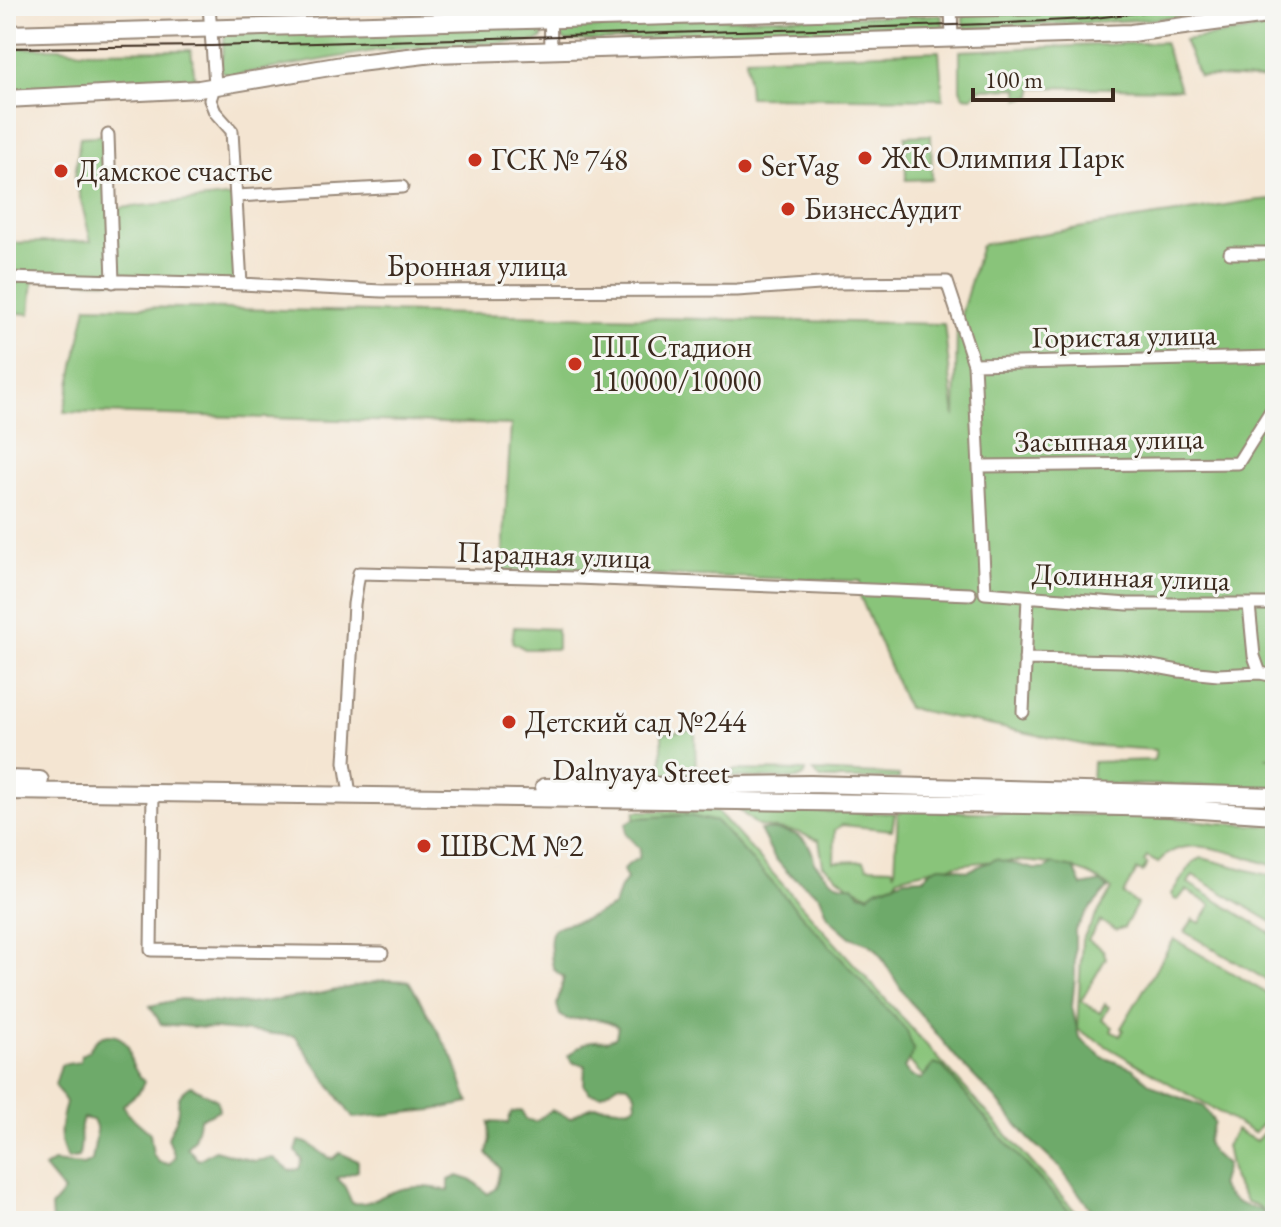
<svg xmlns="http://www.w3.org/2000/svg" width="1281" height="1227" font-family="'EB Garamond',serif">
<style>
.green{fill:#89c47a;stroke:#62774c;stroke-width:2}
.forest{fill:#6eaa6a;stroke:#546a44;stroke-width:2}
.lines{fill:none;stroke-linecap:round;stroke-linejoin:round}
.minor-casing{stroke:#988878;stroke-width:15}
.secondary-casing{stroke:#988878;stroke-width:20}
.minor{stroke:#fff;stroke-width:11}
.secondary{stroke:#fff;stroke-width:16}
.tram{stroke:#3b2a1e;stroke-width:2}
.poi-dot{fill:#c8321e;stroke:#f6f6f2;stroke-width:3}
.labels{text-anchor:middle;stroke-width:6;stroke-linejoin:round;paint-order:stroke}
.poi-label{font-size:30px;fill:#3b2a1e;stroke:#f6f6f2;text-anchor:start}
.street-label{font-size:30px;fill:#3b2a1e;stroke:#f6f6f2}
</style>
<rect width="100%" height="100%" fill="#f6f6f2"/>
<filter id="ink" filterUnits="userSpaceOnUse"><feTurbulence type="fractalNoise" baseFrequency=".0125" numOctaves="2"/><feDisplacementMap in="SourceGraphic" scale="16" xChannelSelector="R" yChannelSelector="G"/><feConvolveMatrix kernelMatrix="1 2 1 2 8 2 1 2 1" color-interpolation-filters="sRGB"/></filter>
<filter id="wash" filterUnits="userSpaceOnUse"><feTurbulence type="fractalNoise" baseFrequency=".006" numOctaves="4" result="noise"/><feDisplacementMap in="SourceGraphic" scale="32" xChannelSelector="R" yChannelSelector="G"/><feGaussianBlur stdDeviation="1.8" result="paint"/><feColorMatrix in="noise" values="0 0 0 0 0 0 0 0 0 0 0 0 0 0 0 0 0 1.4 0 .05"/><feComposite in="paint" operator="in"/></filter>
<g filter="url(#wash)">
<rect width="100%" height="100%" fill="#f4e5d2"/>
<!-- green -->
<path class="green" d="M1065,6H1260L1156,19L967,29C960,21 963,17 968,9Z
M941,15L944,27L939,31L566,41L560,37L561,25H585V28L634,26L658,20Z
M540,24L543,29L542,39L537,41L380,50L229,76L220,70L225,34Z
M1275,27V80L1199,76L1184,40Z
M1164,42L1180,89L1033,87V96L1019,99L1018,88L979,89L972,97L963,96L960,89V51Z
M13,48H58L82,51L191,50L195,80L190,83L129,88L6,90V50Z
M939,51L943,99L749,97L746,58Z
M108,135L111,209L236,196L241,284L33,280L30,314L6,312V243L91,241L75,177L80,137Z
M931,135L932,179L906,180L905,136Z
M1275,199V757H1265L1275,759V787L1092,784L1093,762L1154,760L1156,750L1085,745L907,708L860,596V581L502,570L511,425L64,412L87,306L944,324L955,418L957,329L981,245C1048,232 1115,222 1183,212C1214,208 1243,200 1275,199Z
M514,627L557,629V649H525L512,642Z
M695,730L696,775H662V733Z
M733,770L806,771L804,776L797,779L733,777Z
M813,771L899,775V779H821Z
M739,810L895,813L892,830L842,825L835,830L834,862L864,861L867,867L893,868L895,873L898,810L1167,817L1218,823L1275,826V866C1241,857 1184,829 1158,863L1147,857L1144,862L1147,864L1143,872L1137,870L1123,894L1137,904L1124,928L1116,930L1100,921L1088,940L1103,950L1106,958L1081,1001L1100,1013L1105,1004L1109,1007L1102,1020L1113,1027L1111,1031L1120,1036L1123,1030L1121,1028L1174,939L1275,998V1110L1254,1133L1077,1029L1082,940L1112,889C1104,884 1095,876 1085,873C1026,852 956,862 897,878V882L880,888L870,895L848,885L823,865L819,840L797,832L758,826Z
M635,811H717L1084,1221H1056L706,840L634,835Z
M1202,858L1275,877V924L1193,875L1188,883L1275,936V985L1185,932L1193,919L1200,923L1211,905L1186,890L1178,900L1174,899L1171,894L1193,862Z
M1275,1120V1220L1258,1206L1247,1202L1233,1180L1226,1146L1236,1130L1256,1141Z"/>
<!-- forest -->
<path class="forest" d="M685,815L717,822L907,1031L914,1051L904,1068L911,1076L921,1079L934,1064L943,1067L1000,1136L1078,1221H52L51,1207L64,1192L44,1168L53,1162L83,1165L92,1161L97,1130L93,1120L83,1118C77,1131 84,1143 78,1157L68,1159C56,1141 61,1121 66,1102L55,1085L61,1065L80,1062L81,1055L89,1051C96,1033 118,1028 128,1047C131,1053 130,1061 133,1066C136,1072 141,1077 144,1082L139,1092L123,1105L127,1113L150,1133L153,1154L159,1162L169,1164L175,1157L168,1138C170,1131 174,1126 176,1120C182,1103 171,1099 191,1086L217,1100L219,1110L200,1119L194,1139L187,1147L198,1160L215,1150L254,1161L274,1158L290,1171L299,1169L302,1160L296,1151L299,1141C315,1143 319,1155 333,1159L340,1153L358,1161V1171L337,1178L344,1185L352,1203C368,1205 376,1198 390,1193C408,1185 430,1186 449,1191V1180L458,1176L473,1181L488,1194L496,1188L500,1168L487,1153L490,1143L489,1122L508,1123L511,1113L521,1110L526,1119L535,1122L551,1110L570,1118C578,1114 585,1107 595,1106C610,1105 621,1112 636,1105L635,1094L628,1085L618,1084L601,1095L590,1093L584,1086L585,1065L574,1063L568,1056C575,1050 582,1043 591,1041C602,1040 606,1043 616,1037L618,1027C607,1018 583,1017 568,1020L560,1015L557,1005L564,977C551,970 552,965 551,952C548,925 556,926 579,921C591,918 603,911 614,906L620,887L627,879L623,870L630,863L639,858L640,849L626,834V824L635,818Z
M760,830C785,829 812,833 814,862C826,875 834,887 853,885L860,893L869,895L877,889L905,879L925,878C936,859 950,867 968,871L996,859L1034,869H1044L1053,864L1074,868L1082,886L1101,882L1108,888L1087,912L1075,930V976L1072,1007L1079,1037L1102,1057L1132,1068L1148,1082L1165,1092L1203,1106L1214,1122L1207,1142L1211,1151L1226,1165L1220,1186C1230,1202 1242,1206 1260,1209L1266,1217V1221H1112L1090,1208L1059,1167L1028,1138L995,1098L959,1061L906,997L877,950L869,944L850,937L834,923L828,916L820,896L787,872L774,857Z
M385,980L409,981L453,1058L469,1103L433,1110L353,1118L295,1036L161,1024L150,1006L181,999L248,1004L313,995Z"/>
</g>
<g filter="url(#ink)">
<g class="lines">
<!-- minor casing -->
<g class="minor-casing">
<path id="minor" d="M209,6L215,84L210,100L215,112L232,131L241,284
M550,6L551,50
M951,6L952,39
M108,135L113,282
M236,196L402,187
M1230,253H1275
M6,278L241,284L382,291L737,290L834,283L947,282L974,364L985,593L1128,604H1275
M974,364L1275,357
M980,466L1238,463L1275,404
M1249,605L1254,656L1260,673
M1025,659L1124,661L1179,671L1218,675L1260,673L1275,676
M1023,712L1028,597
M153,792L151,950L382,953
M350,794L345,762L354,604L359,573L577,578L970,594"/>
</g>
<!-- secondary casing -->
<g class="secondary-casing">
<path id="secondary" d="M6,34L1040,6
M6,99L199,89L342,65L433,54L1131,33L1275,14
M6,779L40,780
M544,787L810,784L1275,796
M6,791L1025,805L1170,808L1275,815"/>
</g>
<!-- minor -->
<use href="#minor" class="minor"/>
<!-- secondary -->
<use href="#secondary" class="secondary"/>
<!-- tram -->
<path class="tram" d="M6,48L212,46L988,24L1086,19L1195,6"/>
</g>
</g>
<!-- markers -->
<g class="poi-dot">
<circle cx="865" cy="158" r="8"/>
<circle cx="475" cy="160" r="8"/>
<circle cx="745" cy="166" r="8"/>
<circle cx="61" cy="171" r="8"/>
<circle cx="788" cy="209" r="8"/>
<circle cx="575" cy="364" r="8"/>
<circle cx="509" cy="722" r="8"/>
<circle cx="424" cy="846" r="8"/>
</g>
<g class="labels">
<!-- poi labels -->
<g class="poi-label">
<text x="881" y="168">ЖК Олимпия Парк</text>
<text x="491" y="170">ГСК № 748</text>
<text x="761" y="176">SerVag</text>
<text x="77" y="181">Дамское счастье</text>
<text x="804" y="219">БизнесАудит</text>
<text x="591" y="357">ПП Стадион<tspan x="591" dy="34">110000/10000</tspan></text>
<text x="525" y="732">Детский сад №244</text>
<text x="440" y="856">ШВСМ №2</text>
</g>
<!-- street labels -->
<g class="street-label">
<text x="477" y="276">Бронная улица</text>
<text transform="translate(1124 336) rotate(-1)" y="10">Гористая улица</text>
<text transform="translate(1109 440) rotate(-1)" y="10">Засыпная улица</text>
<text transform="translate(554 555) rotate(2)" y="10">Парадная улица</text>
<text transform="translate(1131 577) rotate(2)" y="10">Долинная улица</text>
<text transform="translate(641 771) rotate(1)" y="10">Dalnyaya Street</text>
</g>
</g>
<!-- margin -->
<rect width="1281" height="1227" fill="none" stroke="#f6f6f2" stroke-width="32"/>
<!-- scale -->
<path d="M973 88v12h140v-12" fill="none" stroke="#3b2a1e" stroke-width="4"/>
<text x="985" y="88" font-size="24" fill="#3b2a1e" stroke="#f6f6f2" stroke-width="6" paint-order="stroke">100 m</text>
</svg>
